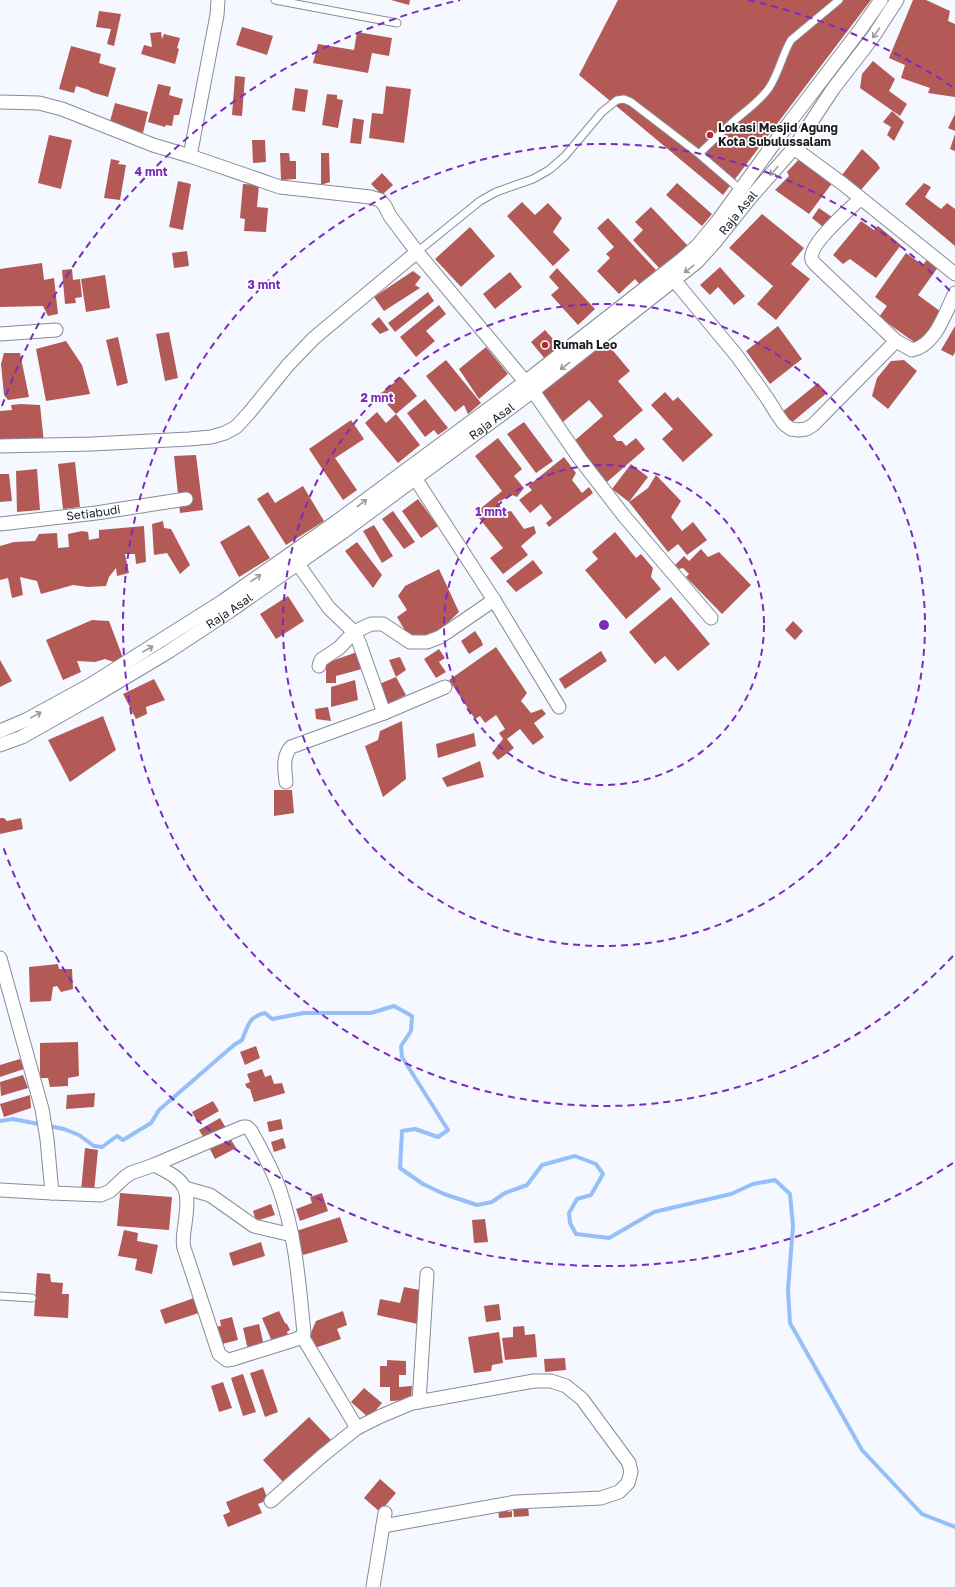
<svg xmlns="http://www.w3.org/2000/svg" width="955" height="1587" font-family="'Golos Text',sans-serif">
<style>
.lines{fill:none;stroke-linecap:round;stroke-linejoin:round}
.stream{stroke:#95bff8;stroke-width:4}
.building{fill:#b35a57}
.service-casing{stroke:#848d98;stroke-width:9}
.minor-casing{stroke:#848d98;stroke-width:15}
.service{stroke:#fff;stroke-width:7}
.minor{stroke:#fff;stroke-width:13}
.oneway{stroke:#98999c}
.ring{fill:none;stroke:#7b2cbf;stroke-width:2;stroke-dasharray:7 5}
.poi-dot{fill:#b92933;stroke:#fff;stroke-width:1.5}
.labels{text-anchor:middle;stroke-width:3.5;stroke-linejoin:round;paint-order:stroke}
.poi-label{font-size:12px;font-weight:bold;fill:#1a1d22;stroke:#fff;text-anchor:start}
.street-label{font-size:12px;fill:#1a1d22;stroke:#fff}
.centre{fill:#7b2cbf;stroke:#fff;stroke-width:2}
.ring-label{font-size:12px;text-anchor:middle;font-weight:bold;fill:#7b2cbf;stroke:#fff;stroke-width:3.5;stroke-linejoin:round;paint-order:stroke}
</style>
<rect width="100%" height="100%" fill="#f5f8fe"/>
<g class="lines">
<!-- stream -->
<path class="stream" d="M0,1121L13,1119L64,1129L79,1135L94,1146L102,1147L117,1136L123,1140L151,1123L159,1110L234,1045L242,1040C248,1026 248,1017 265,1013L272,1019L304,1013H371L394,1006L412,1016L411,1031L401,1046L402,1057L448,1130L438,1137L415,1129L402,1131L400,1168L423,1184L444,1194L477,1205L492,1202L505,1193L527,1185L542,1165L575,1156L596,1164L603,1174L591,1195L577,1199L569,1213L570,1223L576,1234L609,1238L654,1212L731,1194L753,1184L775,1180L790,1194L793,1226L788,1290L790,1323L862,1450L922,1514L955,1527"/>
</g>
<!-- building -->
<path class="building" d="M391,0H410L409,5Z
M618,0H871L723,195L579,75Z
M913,0H926L950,11L948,21L955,24V97L928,93L930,88L901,78L905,65L889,58Z
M99,11L121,14L114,46L107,44L111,29L96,27Z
M242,27L273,36L267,55L236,45Z
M161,32L162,39L164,34L180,38L177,48L179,49L175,64L141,54L144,45L152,47L150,33Z
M357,32L392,38L389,56L372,53L368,73L313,63L318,44L354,50Z
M71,46L101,54L99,63L116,68L108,97L91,92L89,90L76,86L74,93L59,89Z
M873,61L895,79L889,91L907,104L900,116L860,88L862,74Z
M235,76L245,77L242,116L232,115Z
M158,84L171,87L169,95L183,99L179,115H174L172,126L166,125L165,127L148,122Z
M386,86L411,89L404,143L369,138L372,113L383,114Z
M295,88L308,90L305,112L292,110Z
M327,94L337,95V99L343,100L338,128L322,125Z
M115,103L148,112L143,133L109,125Z
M892,111L904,122L894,141L887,135L891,127L883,122Z
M955,114V131L948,128Z
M353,118L364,120L361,144L350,143Z
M955,134V151L950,149Z
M49,135L72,140L61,189L38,183Z
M252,140H265L266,162L253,163Z
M862,149L877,163L880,168L860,191L842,175Z
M280,153H289L290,161H296V179L281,180Z
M321,153H329L330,182L321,185Z
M801,157L833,182L809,214L775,190L789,176L787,172Z
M111,159L120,161L118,164L126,165L120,200L104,198Z
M382,173L393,185L382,195L371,184Z
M178,181L191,184L183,230L169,227Z
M677,183L712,214L702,226L666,195Z
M924,183L931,187L925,197L941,209L947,203L955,209V246L905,204Z
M243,184L259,185L257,207L268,208L266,232L244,231L245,219L240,218Z
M522,202L535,215L548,203L562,218L553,232L570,250L553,266L507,216Z
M651,207L688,246L662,271L633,240L643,230L635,222Z
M819,208L842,224L833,235L812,218Z
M762,214L804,248L791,264L810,279L776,320L757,304L773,286L729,248Z
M608,218L656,270L640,285L635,279L619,294L597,271L610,258L606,254L614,247L597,228Z
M861,221L874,230L878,226L901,245L876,278L850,259L843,264L833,255Z
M470,227L495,256L461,287L435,259Z
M187,251L189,266L174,268L172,253Z
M906,253L923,265L930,255L941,263L918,295L944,314L921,347L879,317L887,306L875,297Z
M42,263L44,280L54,278L58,314L48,316L43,306L0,307V269Z
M720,267L745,296L734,305L718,287L710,295L700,285Z
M557,268L595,309L578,325L551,295L559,288L549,277Z
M72,269L73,280L80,279L82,297L75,298L76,303L65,304L62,270Z
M413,271L421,277L415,285L420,288L384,311L374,297Z
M510,272L522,287L495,309L483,294Z
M105,275L110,308L86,312L81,279Z
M428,292L434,301L395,332L388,323Z
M439,305L446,314L426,331L435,341L416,357L400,337Z
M379,317L389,330L380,334L371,324Z
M778,326L802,359L770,384L746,351Z
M955,326V352L953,356L941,350Z
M545,330L560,347L545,359L531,342Z
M169,332L178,378L165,381L156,334Z
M118,337L128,383L117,386L106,340Z
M66,341L82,365L90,394L46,401L36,349Z
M597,344L603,351L609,346L630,371L618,381L643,410L613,436L617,441H622L626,446L636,438L645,449L607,482L573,442L603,416L589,400L558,426L535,398Z
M486,347L508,374L479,399L459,369Z
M4,353H20L29,397L8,400L4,395L1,364Z
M446,360L481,403L468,414L464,405L455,412L426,376Z
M904,360L917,371L888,409L872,396L877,378L891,361Z
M401,377L417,396L396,414L379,395Z
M818,383L827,393L790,424L781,413Z
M665,392L673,401L678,397L713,435L683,462L662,439L673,429L651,405Z
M425,399L448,428L438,435L434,430L425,437L407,413Z
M21,404L40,405L44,443L0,446V411L12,410L11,405Z
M377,412L386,423L396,414L420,445L398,463L365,423Z
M351,420L364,439L335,458L357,490L343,500L309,449Z
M524,422L553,461L536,473L507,434Z
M498,438L522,469L514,476L524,488L517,497L512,495L498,502L503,512L511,511L524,529L534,526L536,533L521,546L528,555L503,574L490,558L503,548L475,513L502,491L475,456Z
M196,455L203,510L180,513L174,456Z
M564,457L576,473L572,480L582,493L589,487L593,493L549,527L546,523L552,518L541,504L530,513L519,500L532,490L528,486Z
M75,462L80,507L63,509L58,464Z
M631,464L648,477L629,502L612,489Z
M37,469L40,510L17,512L16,471Z
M0,474H9L12,501L0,502Z
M656,475L681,501L671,517L682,531L693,522L707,540L687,555L678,544L668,552L629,502L648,488Z
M303,486L324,521L286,545L257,499L268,492L275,503Z
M418,499L438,526L421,538L402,511Z
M393,511L415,542L404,549L382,519Z
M163,521L164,528L171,529L190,565L180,574L167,553L154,555L152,524Z
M249,525L270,558L239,577L220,542Z
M374,525L393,556L382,563L363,531Z
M144,526L146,562L136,564L135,554H125L129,573L117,576L116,568L109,577L106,586L88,587L73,585L41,594L37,581L20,577L23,595L12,598L8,578L0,580V546L14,542L35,541L39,534L57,533L58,548L69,547L68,534L82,531L88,532L89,540L99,538V530Z
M615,532L636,558L641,554L653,568L651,577L661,589L626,619L585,570L598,559L592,552Z
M357,542L382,575L373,588L345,551Z
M701,549L708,557L719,552L751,585L722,614L686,577L689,574L683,568L679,569L675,565L684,556L689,561Z
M533,560L543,573L516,592L506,581Z
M439,569L459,612L435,635L410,639L397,617L407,610L398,596L405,586Z
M288,596L304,621L276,639L260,614Z
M671,597L710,644L678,671L665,656L655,664L629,632Z
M92,620L109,621L123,658L114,662L105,659L95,662L77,661L81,672L63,680L46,640Z
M793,621L803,631L795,640L785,630Z
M475,631L481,640L483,645L469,654L461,641Z
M496,647L527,693L521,701L531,713L542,709L546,714L534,723L544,737L533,745L520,729L507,739L514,748L498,760L492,753L503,739L499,733L505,729L496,715L485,723L480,716L475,719L449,680Z
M439,649L445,658L439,662L446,672L436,678L424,659Z
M601,651L607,661L565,689L559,679Z
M357,652L362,669L336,676V683H326V663Z
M400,657L406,670L396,677L389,660Z
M0,660L12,681L0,687Z
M396,677L406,695L384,706L377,685Z
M154,679L165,700L146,707L147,714L136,719L123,694Z
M355,680L358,700L331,707V687Z
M328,707L331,721L316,719L315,709Z
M103,716L116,750L70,782L48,740Z
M402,721L406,779L383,797L365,746L378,740L380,731Z
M474,733L476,746L438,758L436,744Z
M480,761L484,777L447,787L442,778Z
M274,790H292L294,813L274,816Z
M0,818H4L7,821L21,818L23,829L0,834Z
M58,964L59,969H72L73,989L61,992L57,986L53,987L51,1001L30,1002L29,967Z
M78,1042L79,1076L68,1078V1086L50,1087L48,1078H40V1043Z
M256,1046L260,1058L245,1065L240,1052Z
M20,1059L24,1069L0,1077V1065Z
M262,1069L265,1077L271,1075L274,1084L282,1083L285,1093L254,1102L250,1089L247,1088L245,1084L250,1082L247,1074Z
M23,1075L28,1088L1,1096L0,1082Z
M95,1093L94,1107L66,1109L67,1095Z
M30,1095L31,1108L4,1117L0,1104Z
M213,1101L219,1111L198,1123L192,1112Z
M220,1118L226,1128L205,1140L199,1130Z
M281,1119L283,1129L269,1132L267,1122Z
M230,1138L236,1148L215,1159L210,1149Z
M283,1138L286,1148L274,1152L271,1142Z
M85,1148L98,1150L94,1192L81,1191Z
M120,1193L172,1197L169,1230L117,1226Z
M322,1193L328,1211L300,1221L296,1209L312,1203L310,1197Z
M271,1204L275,1215L256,1221L253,1211Z
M340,1217L348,1242L303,1255L296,1231Z
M485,1219L488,1242L474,1243L472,1220Z
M124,1230L138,1233L137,1241L158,1245L152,1274L135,1270L137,1259L118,1256Z
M261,1242L265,1256L233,1266L229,1253Z
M37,1273L50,1274L51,1282L63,1283L62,1294H69L68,1318L34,1316Z
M404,1287L425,1291L418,1324L377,1315L380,1299L400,1303Z
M197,1297L202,1312L165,1324L160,1310Z
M499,1304L501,1320L486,1322L484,1306Z
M279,1311L285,1323L287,1324L290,1330L287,1332L289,1337L273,1344L262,1318Z
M343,1311L347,1325L337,1329L341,1339L315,1348L310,1335L316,1321Z
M232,1317L238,1340L218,1345L214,1327L221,1326L220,1320Z
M259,1324L264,1346L248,1350L243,1328Z
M524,1326L525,1335L535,1334L537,1357L505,1360L502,1338L513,1337V1327Z
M499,1332L503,1363L492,1365L491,1371L474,1373L468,1337Z
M565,1358L566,1370L545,1372L544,1359Z
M387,1360L406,1361V1375H399V1387L412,1386L411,1400L390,1401V1387H380V1366H387Z
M263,1369L278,1412L265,1417L250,1373Z
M243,1374L256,1412L243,1416L231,1378Z
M223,1382L232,1408L219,1412L211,1386Z
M364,1388L382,1403L369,1418L351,1402Z
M309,1417L332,1441L286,1485L263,1460Z
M380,1479L396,1493L380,1512L364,1498Z
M263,1487L268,1500L258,1504L262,1513L228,1527L223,1515L230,1512L226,1502Z
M528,1505L529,1516L514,1517L513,1506Z
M508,1507V1512L512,1511V1517L499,1518L498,1508Z"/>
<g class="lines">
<!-- service casing -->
<g class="service-casing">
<path id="service" d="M275,0L397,23
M699,154C711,142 723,131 735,120C747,110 760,101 769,88C779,73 782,55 791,40L839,0
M417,252L480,201L496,192L533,179L549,170L565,156L602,112L617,100L624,99L631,102L699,154L742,191
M0,1296L32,1298"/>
</g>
<!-- minor casing -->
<g class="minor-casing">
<g id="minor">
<path d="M0,102L39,103L62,109L153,145L190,156L217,15L218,0"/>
<path d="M794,148L843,184L955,274"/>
<path d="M190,156L280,187L370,197L380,200L385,206L390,216L417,252L533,391L580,459L624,516L711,618"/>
<path d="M860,199C850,209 807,245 812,260C813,262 815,264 816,265L896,341L912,350C936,345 945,313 955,293"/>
<path d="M674,280L737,356L767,398L777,414L784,424L791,429L799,430L806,429L813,425L896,341"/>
<path d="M0,334L56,330"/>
<path d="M0,446L92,444L189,439L211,437L225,433L236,427L249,413L288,365L314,338L417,252"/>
<path d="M415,478L494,600L559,707"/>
<path id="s1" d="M0,524L96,513L186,499"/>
<path d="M319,666L321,660L339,648L354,632L371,624H383L410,642H427L440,637L494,600"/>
<path d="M384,713L445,687"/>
<path d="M0,731L26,720L90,685L223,601L336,522L525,382L681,260L698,245L717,222L783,131L860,30L881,0"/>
<path id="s2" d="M0,745L22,737L96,695L168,652L230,611L343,532L533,391L697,262L715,242L750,198L794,148L833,89L873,37L897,0"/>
<path d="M286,782C285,770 282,757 291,747L384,713L359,642L354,632L329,608L293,557"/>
<path d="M0,958L42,1109L47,1139L52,1193L0,1190"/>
<path d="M154,1165C187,1181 190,1187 185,1224C184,1232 182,1240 184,1248L219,1354L227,1360L233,1359L297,1339L302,1336"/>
<path d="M185,1188L210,1195L254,1226L292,1235"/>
<path d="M52,1193L101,1195L110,1191L125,1177L131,1173L154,1165L243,1127H247L251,1131C261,1149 272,1168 279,1188C296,1235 299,1285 304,1333L302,1336L357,1428L322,1456L271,1501"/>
<path d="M419,1402L427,1274"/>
<path d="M357,1428L381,1416L412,1403L534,1381H551L566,1386L582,1399L629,1463L631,1472L628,1483L619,1492L601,1498L516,1502L383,1526"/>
<path d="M373,1587L385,1513"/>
</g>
</g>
<!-- service -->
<use href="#service" class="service"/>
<!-- minor -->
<use href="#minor" class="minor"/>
</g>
<!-- one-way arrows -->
<defs><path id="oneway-shaft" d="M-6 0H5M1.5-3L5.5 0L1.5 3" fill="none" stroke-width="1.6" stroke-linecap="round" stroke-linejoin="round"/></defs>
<g class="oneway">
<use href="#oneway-shaft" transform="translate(876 33) rotate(125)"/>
<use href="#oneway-shaft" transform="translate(774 171) rotate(132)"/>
<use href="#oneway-shaft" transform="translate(689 269) rotate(142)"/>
<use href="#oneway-shaft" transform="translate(565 366) rotate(143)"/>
<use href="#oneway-shaft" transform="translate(362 503) rotate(-37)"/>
<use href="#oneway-shaft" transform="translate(256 578) rotate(-35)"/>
<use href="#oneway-shaft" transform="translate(148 649) rotate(-30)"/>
<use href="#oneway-shaft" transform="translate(36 715) rotate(-29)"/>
</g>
<!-- distance rings -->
<g class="ring">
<circle cx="604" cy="625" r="160"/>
<circle cx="604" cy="625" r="321"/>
<path d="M953 956A481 481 0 1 1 953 294"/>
<path d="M953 1163A641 641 0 0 1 2 844M2 406A641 641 0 0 1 460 0M748 0A641 641 0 0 1 953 87"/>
</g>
<!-- markers -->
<g class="poi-dot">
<circle cx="710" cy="135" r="4"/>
<circle cx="545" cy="345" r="4"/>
</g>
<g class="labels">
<!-- poi labels -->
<g class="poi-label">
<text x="718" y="132">Lokasi Mesjid Agung<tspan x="718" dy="14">Kota Subulussalam</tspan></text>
<text x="553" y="349">Rumah Leo</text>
</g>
<!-- street labels -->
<g class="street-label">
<text dy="4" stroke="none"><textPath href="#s2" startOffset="914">Raja Asal</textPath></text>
<text dy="4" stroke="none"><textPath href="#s2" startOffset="590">Raja Asal</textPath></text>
<text dy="4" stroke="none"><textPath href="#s1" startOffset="94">Setiabudi</textPath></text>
<text dy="4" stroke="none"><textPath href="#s2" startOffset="266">Raja Asal</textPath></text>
</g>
</g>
<circle cx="604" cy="625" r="6" class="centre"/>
<g class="ring-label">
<text x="151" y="176">4 mnt</text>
<text x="264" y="289">3 mnt</text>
<text x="377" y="402">2 mnt</text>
<text x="491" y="516">1 mnt</text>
</g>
</svg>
